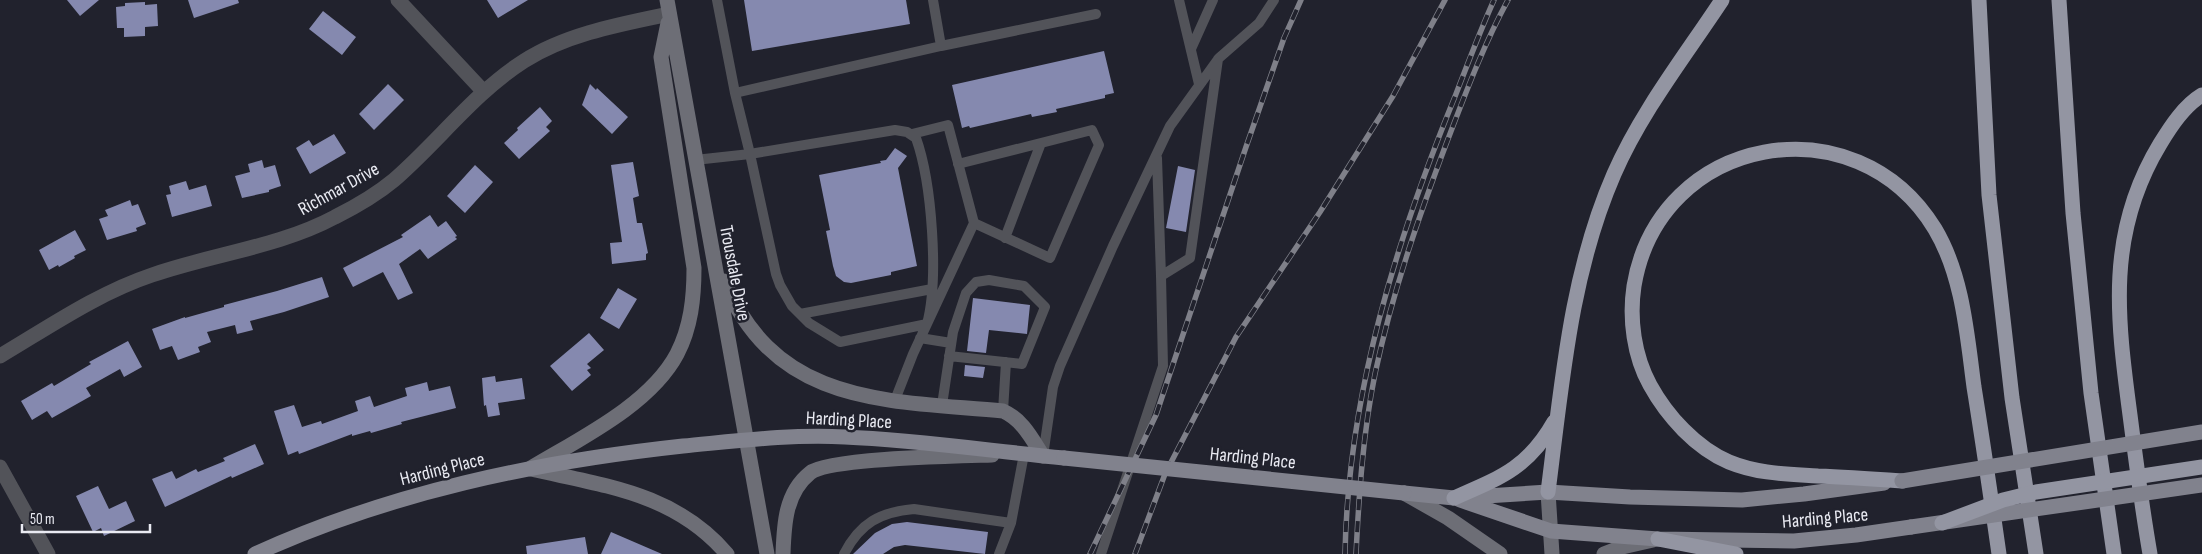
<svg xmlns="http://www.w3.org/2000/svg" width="2202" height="554" font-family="'Sofia Sans Condensed',sans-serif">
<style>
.building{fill:#8589af}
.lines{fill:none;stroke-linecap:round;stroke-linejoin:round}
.lane{stroke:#525359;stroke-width:10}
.street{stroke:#525359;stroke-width:15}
.secondary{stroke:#6d6e76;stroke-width:15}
.primary{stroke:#81828d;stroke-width:15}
.highway{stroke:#9395a2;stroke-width:15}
.rail-casing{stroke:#7f8089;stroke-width:5.5}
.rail{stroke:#21222d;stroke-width:4;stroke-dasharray:11;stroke-linecap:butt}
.primary-bridge{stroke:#81828d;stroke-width:15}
.highway-bridge{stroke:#9395a2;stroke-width:15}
.labels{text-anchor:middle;stroke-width:5;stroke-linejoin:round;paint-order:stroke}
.street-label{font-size:19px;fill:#e9eaf2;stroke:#21222d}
</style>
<rect width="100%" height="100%" fill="#21222d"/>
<!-- building -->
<path class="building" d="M67,0H99L80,16Z
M188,0H238L239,3L194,18Z
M487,0H528L498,18Z
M744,0H906L910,24L752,51Z
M145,2V5L157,4L158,26L145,27V36L124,37V28H117L116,7L125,6V3Z
M323,11L356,37L342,55L309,29Z
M1104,51L1114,93L1105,95V98L1056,109L1057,112L1032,117L1031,114L970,128L969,126L962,128L952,85Z
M388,84L404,100L374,130L359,114Z
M590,84L596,90L597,88L628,117L612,134L582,105Z
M540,107L552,121L546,127L550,131L519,159L504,143L518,130L517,128Z
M334,134L346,153L310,174L296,148L309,140L313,146Z
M895,148L907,156L898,168L917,266L891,272V275L851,283L844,282L836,276L833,266L826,231L830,230L819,175L881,163L880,161L886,160Z
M262,160L264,168L275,165L281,186L269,190V192L242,198L235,176L250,172L248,164Z
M633,162L639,196L633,198L637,223H642L648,253L646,254V260L612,264L610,243L622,242L611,165Z
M475,165L493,182L465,213L447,196Z
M1178,166L1195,170L1186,232L1166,228Z
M186,181L189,190L206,185L212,206L172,217L166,195L171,194L169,186Z
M130,200L132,206L138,204L146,224L136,228L137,231L107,240L99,219L108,216L105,210Z
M430,215L438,227L446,221L457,236L455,237L457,239L428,259L420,249L399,264L413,293L398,300L383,272L353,287L343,268L403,237L401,235Z
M75,230L86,250L74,256L75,258L59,267L58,265L49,270L39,250Z
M322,277L329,297L284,312L250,321L253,330L237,334L235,325L207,332L211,342L198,347L200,352L178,360L172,346L160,350L152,329L185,317V318L224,307V305L277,291Z
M618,288L637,299L619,329L600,318Z
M973,298L1030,305L1027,334L989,330L986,353L967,351Z
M589,333L604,350L587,364L591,368L587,370L591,375L572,391L550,366Z
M128,341L142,367L124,377L120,369L86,388L91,396L52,418L47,411L32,420L21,401L52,383L54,386L91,364L89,362Z
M965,365L985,367L983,378L964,376Z
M495,376L496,382L522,378L525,399L498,403L500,415L488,417L486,405L484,406L482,378Z
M427,382L429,391L450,386L456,408L401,422L402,424L371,433L370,431L352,436V434L299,454L298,451L288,455L274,411L294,405L302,427L321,421L322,424L358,411L355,401L370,396L374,407L407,396L405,388Z
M255,444L264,464L232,478L231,476L165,507L152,479L172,471L176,479L196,469L198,472L225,461L223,458Z
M98,486L109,509L126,501L135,521L104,536L101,528L93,532L76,496Z
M907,522L988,532L985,554L905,545L894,547L883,554H853L875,533L892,524Z
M611,532L662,554H601Z
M585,537L588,554H527L526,546Z"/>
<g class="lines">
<!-- lane -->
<path class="lane" d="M717,0L735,93L941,46
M933,0L941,46L1096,14
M1179,0L1199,84
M1191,49L1213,0
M912,134L948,125L974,223L1050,258L1099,145L1092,130L958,164
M1157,158L1161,276L1190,258L1218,59
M695,160L750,154L895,130L907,132L916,138C932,183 939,279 927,324L840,342L809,323L792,306L780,285L776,274L750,154L735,93
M1005,238L1041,143
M800,314L932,289
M920,338L951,343
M895,400L913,354L974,223
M942,405L953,332L966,293L976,282L989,280L1024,286L1045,307L1022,364L949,356
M1003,411L1006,362
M1043,456L1053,387L1060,366L1113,246L1170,126L1219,58L1259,23L1274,0
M844,554C860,523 880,512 914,509L1011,523L1024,454
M999,554L1011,523
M1101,554L1163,366L1161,276"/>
<!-- street -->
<path class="street" d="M398,0L484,92
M0,356C49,327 98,293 152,275C212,254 279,247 335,217C355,207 376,195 394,180C438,142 474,93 524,61C566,34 621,24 669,14
M0,467L48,554"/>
<!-- secondary -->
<path class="secondary" d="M667,0L767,554
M724,281C777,407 888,400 1003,411C1023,420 1032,439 1043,456
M531,468C579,439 650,405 677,354C691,327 694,298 694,268L661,57L668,23
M531,469C605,486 675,493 727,554
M1548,492L1552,554
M1404,493L1448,518L1500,554
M783,554C784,525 785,493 810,473C828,458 961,456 992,455
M1604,554L1622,547L1653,540"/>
<!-- primary -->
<path class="primary" d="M1404,493L1454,498L1548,492L1630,497L1742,500L1804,494L1884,483
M1460,500L1551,531L1658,539L1794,541L1856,535L1911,527
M255,554C391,492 536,462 683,446C737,441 791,434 845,437C918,440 991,451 1064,458"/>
<!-- highway -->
<path class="highway" d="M1979,0L1989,195L2012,398L2036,554
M2059,0L2073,213L2091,393L2114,554
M1902,481C1874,479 1846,477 1818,476C1788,474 1758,474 1729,462C1696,448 1667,416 1650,385C1634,356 1629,319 1634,286C1659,135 1856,99 1935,229C1963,276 1967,335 1974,387C1983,443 1991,498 1999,554
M1548,492C1562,384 1570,275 1614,174C1641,112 1685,56 1722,0
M1454,498C1500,478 1528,468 1554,422
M1658,539L1736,554
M2150,554C2142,508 2136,462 2130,415C2117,317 2106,233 2160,144C2171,126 2184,106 2202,95"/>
<!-- rail casing -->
<g class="rail-casing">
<path id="rail" d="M1090,554L1156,415L1246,147L1284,38L1301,0
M1135,554L1165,474L1236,337L1320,212L1393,96L1445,0
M1345,554C1348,394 1396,241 1456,94C1468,63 1480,31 1494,0
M1356,554C1359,494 1363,433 1375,374C1392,293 1419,216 1448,139C1466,92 1484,44 1508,0"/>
</g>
<!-- rail -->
<use href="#rail" class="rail"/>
<!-- primary-bridge -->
<path class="primary-bridge" d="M1064,458L1404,493
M1902,481L2202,432
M1911,527L2202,485"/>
<!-- highway-bridge -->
<path class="highway-bridge" d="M1942,523L2003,500L2036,492L2202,467"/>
</g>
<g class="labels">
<!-- street labels -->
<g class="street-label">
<text transform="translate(338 188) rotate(-29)" y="7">Richmar Drive</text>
<text transform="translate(736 273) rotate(79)" y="7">Trousdale Drive</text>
<text transform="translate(849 419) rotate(3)" y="7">Harding Place</text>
<text transform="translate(1253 457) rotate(6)" y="7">Harding Place</text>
<text transform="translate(442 468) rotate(-14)" y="7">Harding Place</text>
<text transform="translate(1825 517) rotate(-5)" y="7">Harding Place</text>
</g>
</g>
<!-- scale -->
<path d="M22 524v8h128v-8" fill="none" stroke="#e9eaf2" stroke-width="2.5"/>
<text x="30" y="524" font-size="15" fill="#e9eaf2" stroke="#21222d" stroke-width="4" paint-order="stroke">50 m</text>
</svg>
